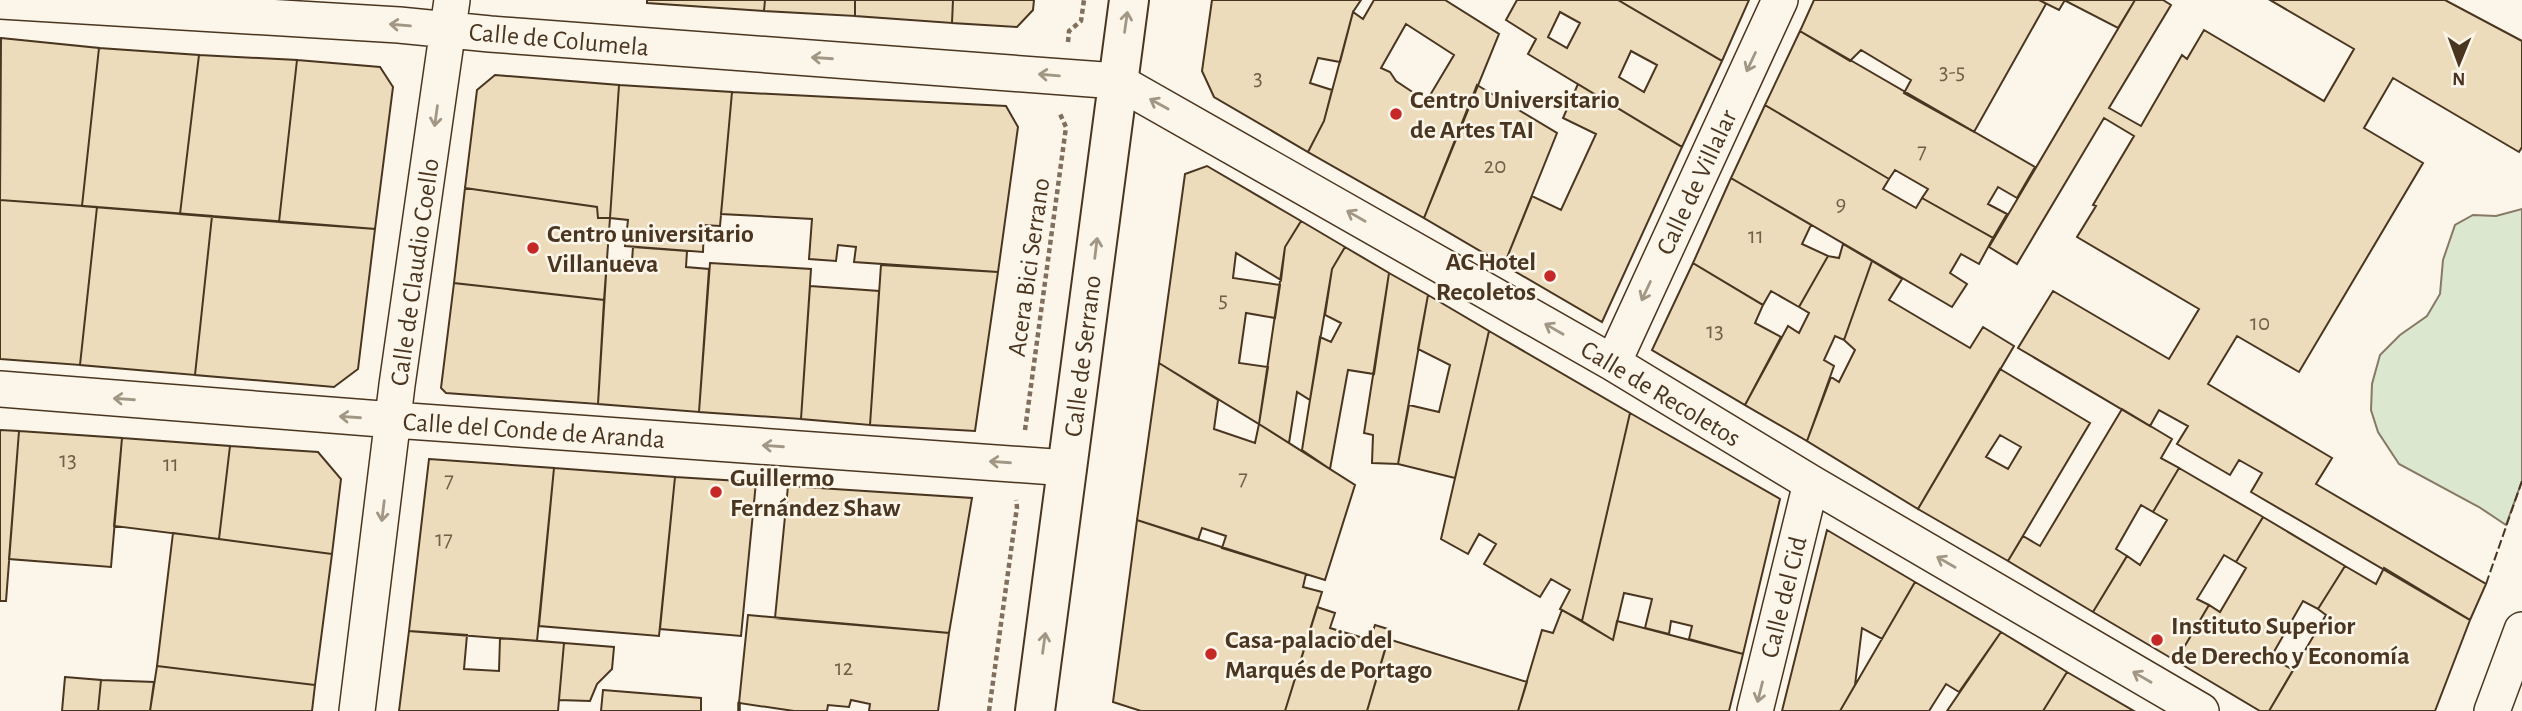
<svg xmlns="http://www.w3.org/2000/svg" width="2522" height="711" font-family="'Alegreya Sans',sans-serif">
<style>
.green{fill:#dce7d0;stroke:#887966;stroke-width:2}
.building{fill:#ecdcbc;stroke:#4a3520;stroke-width:2;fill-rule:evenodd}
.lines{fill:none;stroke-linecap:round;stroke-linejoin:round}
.street-casing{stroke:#4a3520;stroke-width:38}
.primary-casing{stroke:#4a3520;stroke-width:42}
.path{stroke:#7f6f5c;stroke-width:4.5;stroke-dasharray:5 3.5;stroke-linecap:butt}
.street{stroke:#fbf6e9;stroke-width:35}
.primary{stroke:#fbf6e9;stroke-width:38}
.fence{stroke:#4a3520;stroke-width:2;stroke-dasharray:9 3.5;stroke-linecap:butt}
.wall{stroke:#4a3520;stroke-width:3.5}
.oneway{stroke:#a29684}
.poi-dot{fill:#c62828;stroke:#fbf6e9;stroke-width:2.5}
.labels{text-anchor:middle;stroke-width:5;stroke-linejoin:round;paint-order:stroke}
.number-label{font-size:23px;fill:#725f47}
.street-label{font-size:26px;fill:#4a3520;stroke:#fbf6e9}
.poi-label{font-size:26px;font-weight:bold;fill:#4a3520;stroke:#fbf6e9;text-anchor:start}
</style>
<rect width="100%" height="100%" fill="#fbf6e9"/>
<!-- green -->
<path class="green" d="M2522,209V481L2506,525L2479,507L2399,464L2378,432L2371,410L2372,384L2380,355L2400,335L2427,316L2440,294L2443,260L2455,225L2473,215L2496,216Z"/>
<!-- building -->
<path class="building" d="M647,0H765L764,11L647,3Z
M765,0H855V16L764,11Z
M855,0H953L952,23L855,16Z
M953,0H1034L1033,10L1017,27L952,23Z
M1212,0H1361L1353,12L1340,62L1318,58L1310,83L1332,90L1324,121L1308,152L1214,97L1202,71Z
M1374,0H1445L1499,34L1424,218L1308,152L1324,121L1353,12L1363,19ZM1406,24L1454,55L1423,107L1410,100L1414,93L1396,81L1390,72L1381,68Z
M1517,0H1618L1722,61L1682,147L1528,54L1536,39L1506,20ZM1560,12L1580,23L1567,48L1548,37ZM1631,51L1657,65L1644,92L1619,77Z
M1618,0H1749L1722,61Z
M1814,0H2039L2046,4L1974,132L1904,93L1911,80L1861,50L1850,61L1800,31Z
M2039,0H2065L2059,10Z
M2064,0H2135L2118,28Z
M2135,0H2163L2171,5L2109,108L2141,126L2182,55L2187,59L2204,30L2324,101L2354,49L2270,0H2445L2522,41V147L2519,152L2393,78L2364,128L2423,163L2299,372L2237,336L2208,384L2332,458L2316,484L2486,584L2470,620L2251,492L2262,473L2239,460L2230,475L2177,444L2188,426L2159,410L2150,426L2018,348L2053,291L2169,359L2199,309L2077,237L2096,206L2093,205L2134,136L2104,118L2017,264L1989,247Z
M1800,31L2035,167L2017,198L1998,187L1988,204L2007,214L1993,238L1922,198L1928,189L1895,170L1889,179L1765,105Z
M1,38L99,48L82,206L0,200Z
M99,48L199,55L180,214L82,206Z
M199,55L297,60L279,222L180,214Z
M297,60L380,67L393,87L375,229L279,222Z
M495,75L619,85L610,218H598L597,207L465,188L477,90Z
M1578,84L1682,147L1602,322L1504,265L1532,196L1561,210L1596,134L1563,118Z
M619,85L732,92L720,226L704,225L703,252L625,246L628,220L610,218Z
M1477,85L1557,133L1504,265L1424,218Z
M732,92L1006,106L1018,127L998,272L854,262L856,247L838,245L836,261L809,259L812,219L721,214Z
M1765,105L1889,179L1883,189L1916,208L1922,198L1993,238L1979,264L1961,254L1950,273L1967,284L1952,307L1731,178Z
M1207,166L1301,221L1285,247L1281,280L1236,253L1233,278L1280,285L1275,318L1246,313L1239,363L1268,367L1259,424L1159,363L1185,174Z
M1731,178L1811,225L1802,244L1828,256L1799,307L1771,291L1763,305L1693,263Z
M465,188L597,207L598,218H610L604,300L454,283Z
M0,200L97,207L80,365L0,359Z
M97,207L212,216L195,375L80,365Z
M212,216L375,229L358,369L334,387L195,375Z
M1301,221L1345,247L1332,269L1310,400L1297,392L1289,443L1259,424L1285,247Z
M1843,244L1872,261L1844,340L1835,336L1824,360L1834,366L1807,441L1745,405L1788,326L1799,333L1809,313L1799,307L1828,256L1839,258Z
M633,247L687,251L686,267L709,269L699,412L598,404L607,259L632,261Z
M1345,247L1389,273L1374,374L1348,370L1330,469L1302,450L1320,337L1331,342L1341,323L1325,315L1332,269Z
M1872,261L1902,279L1889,300L1970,348L1983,327L2014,346L1918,509L1807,441L1831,377L1839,382L1855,350L1844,340Z
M710,263L811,269L801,419L699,412Z
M1693,263L1763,305L1755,323L1781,337L1745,405L1652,350Z
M881,265L998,272L975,431L870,425Z
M1389,273L1428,295L1398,464L1372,463L1373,435L1364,433Z
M454,283L604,300L598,404L446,393L441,388Z
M810,286L879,291L870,425L801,419Z
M1428,295L1489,331L1455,478L1398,464L1409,405L1439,412L1450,365L1418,349Z
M1489,331L1630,413L1582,621L1560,609L1570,590L1551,579L1540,597L1484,564L1496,544L1479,534L1468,554L1441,539Z
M1159,363L1218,400L1214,429L1255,443L1259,424L1355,485L1325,580L1222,548L1226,536L1202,528L1198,540L1137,520Z
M2000,369L2090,423L2008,561L1918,509ZM2000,435L2021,447L2008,469L1986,457Z
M2122,409L2172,439L2161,458L2179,468L2153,512L2141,505L2116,549L2127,556L2093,612L2008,561L2023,536L2040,546Z
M1630,413L1780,499L1743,654L1689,639L1692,626L1671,621L1669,634L1645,628L1652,599L1624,593L1613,640L1582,621Z
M0,430L19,431L6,601H0Z
M19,431L122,438L111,567L9,559Z
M122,438L230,446L219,539L114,526Z
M230,446L318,452L341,479L332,554L219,539Z
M429,459L554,468L537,641L409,631Z
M554,468L675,477L659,636L539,626Z
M2179,468L2263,517L2236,562L2224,555L2197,599L2209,605L2176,661L2093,612L2127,556L2140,565L2167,520L2153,512Z
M675,477L756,482L741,636L660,629Z
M788,486L972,498L949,633L775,618Z
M2263,517L2345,566L2318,609L2303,601L2271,657L2293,670L2269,711H2260L2176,661L2209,605L2220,612L2246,568L2236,562Z
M1137,520L1306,574L1303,587L1322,592L1285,711H1141L1113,702Z
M1827,530L1915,582L1882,639L1862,628L1855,685L1840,711H1782Z
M173,533L332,554L315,685L157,666Z
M2345,566L2376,584L2384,568L2470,620L2435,711H2269L2326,615L2318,609Z
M1915,582L2001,632L1959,692L1946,684L1929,711H1840Z
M1317,607L1335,613L1330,628L1370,640L1375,625L1391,630L1367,711H1285Z
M1562,610L1613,640L1617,621L1743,654L1729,711H1518L1542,630L1553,633Z
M748,615L949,633L938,711H869L870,704L851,700L849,707L828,705L827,711H794L739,703Z
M409,631L467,635L464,669L499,671L500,638L564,643L558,711H399Z
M2001,632L2067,672L2043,711H1947Z
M1388,639L1527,682L1518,711H1367Z
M564,643L614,647L612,669L597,684L590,701L559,700Z
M157,666L315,685L312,711H150Z
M2067,672L2134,711H2043Z
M65,677L101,680L98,711H62Z
M101,680L154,682L150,711H98Z
M603,690L701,698V711H601Z"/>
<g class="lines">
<!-- street casing -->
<g class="street-casing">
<path id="street" d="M0,1L399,25L490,34L1117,81L1613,363L1811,483L2201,711
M1613,363L1780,0
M0,389L394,420L1068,468
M357,711L397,385L452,0
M1755,711L1811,483
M2492,711L2522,630"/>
</g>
<!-- primary casing -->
<g class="primary-casing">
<path id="primary" d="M1035,711L1129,0"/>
</g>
<!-- path -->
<path class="path" d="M1068,42L1069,31L1081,21L1084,0
M1025,430L1066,127L1060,114
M989,711L1017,507L1016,500"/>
<!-- street -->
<use href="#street" class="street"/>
<!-- primary -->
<use href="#primary" class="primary"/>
<!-- fence -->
<path class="fence" d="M756,482L788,486
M2486,584L2522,481"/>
<!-- wall -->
<path class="wall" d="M739,711V703"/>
</g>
<!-- one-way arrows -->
<defs><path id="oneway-shaft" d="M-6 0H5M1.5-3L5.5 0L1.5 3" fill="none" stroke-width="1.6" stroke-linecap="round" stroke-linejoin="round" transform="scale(1.75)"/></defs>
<g class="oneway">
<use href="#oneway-shaft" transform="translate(1126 22) rotate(-82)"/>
<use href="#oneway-shaft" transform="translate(400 25) rotate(-175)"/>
<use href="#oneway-shaft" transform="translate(822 58) rotate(-176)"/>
<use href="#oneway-shaft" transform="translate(1751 62) rotate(115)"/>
<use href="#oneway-shaft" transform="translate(1049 75) rotate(-175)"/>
<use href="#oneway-shaft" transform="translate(1159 104) rotate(-151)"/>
<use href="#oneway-shaft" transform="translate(436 116) rotate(98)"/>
<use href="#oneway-shaft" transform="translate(1356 216) rotate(-150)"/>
<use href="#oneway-shaft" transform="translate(1096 248) rotate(-83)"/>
<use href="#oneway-shaft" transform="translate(1646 291) rotate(115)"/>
<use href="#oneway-shaft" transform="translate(1554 329) rotate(-150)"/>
<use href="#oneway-shaft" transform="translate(124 399) rotate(-176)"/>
<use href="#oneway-shaft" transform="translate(350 417) rotate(-176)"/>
<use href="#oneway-shaft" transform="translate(773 446) rotate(-176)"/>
<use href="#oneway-shaft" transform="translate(1000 462) rotate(-176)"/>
<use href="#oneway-shaft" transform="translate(383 511) rotate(97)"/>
<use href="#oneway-shaft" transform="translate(1946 562) rotate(-150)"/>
<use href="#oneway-shaft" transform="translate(1044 643) rotate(-82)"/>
<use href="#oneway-shaft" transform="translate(2142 677) rotate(-150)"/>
<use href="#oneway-shaft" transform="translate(1760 692) rotate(104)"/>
</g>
<!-- markers -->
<g class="poi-dot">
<circle cx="1396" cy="114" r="7"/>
<circle cx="533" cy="248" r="7"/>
<circle cx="1550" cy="276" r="7"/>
<circle cx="716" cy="492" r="7"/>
<circle cx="2157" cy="640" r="7"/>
<circle cx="1211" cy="654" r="7"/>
</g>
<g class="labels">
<!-- number labels -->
<g class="number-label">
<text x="1952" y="79">3-5</text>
<text x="1258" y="85">3</text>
<text x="1922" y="158">7</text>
<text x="1495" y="173">20</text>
<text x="1841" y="211">9</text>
<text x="1756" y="243">11</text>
<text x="1223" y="307">5</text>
<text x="2260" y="330">10</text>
<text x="1715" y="338">13</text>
<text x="68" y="467">13</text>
<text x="171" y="471">11</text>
<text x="1243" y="485">7</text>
<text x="449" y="487">7</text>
<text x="444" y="546">17</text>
<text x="844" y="675">12</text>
</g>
<!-- street labels -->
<g class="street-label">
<text transform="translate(559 39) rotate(5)" y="9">Calle de Columela</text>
<text transform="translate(1696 182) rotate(-65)" y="9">Calle de Villalar</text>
<text transform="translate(1028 267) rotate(-82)" y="9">Acera Bici Serrano</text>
<text transform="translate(414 272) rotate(-82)" y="9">Calle de Claudio Coello</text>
<text transform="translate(1082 356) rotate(-83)" y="9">Calle de Serrano</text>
<text transform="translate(1661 393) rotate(31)" y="9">Calle de Recoletos</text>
<text transform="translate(534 430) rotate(4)" y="9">Calle del Conde de Aranda</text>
<text transform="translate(1783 597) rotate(-76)" y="9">Calle del Cid</text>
</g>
<!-- poi labels -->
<g class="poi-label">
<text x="1410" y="108">Centro Universitario<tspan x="1410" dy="30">de Artes TAI</tspan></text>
<text x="547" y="242">Centro universitario<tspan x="547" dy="30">Villanueva</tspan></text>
<text x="1536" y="270" text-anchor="end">AC Hotel<tspan x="1536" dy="30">Recoletos</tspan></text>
<text x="730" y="486">Guillermo<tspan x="730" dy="30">Fernández Shaw</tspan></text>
<text x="2171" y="634">Instituto Superior<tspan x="2171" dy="30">de Derecho y Economía</tspan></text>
<text x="1225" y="648">Casa-palacio del<tspan x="1225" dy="30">Marqués de Portago</tspan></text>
</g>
</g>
<!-- north arrow -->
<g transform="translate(2459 63) rotate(181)" stroke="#fbf6e9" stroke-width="5" paint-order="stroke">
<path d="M0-5L12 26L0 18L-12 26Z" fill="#4a3520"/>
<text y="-10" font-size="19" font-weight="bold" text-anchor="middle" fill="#4a3520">N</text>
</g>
</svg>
